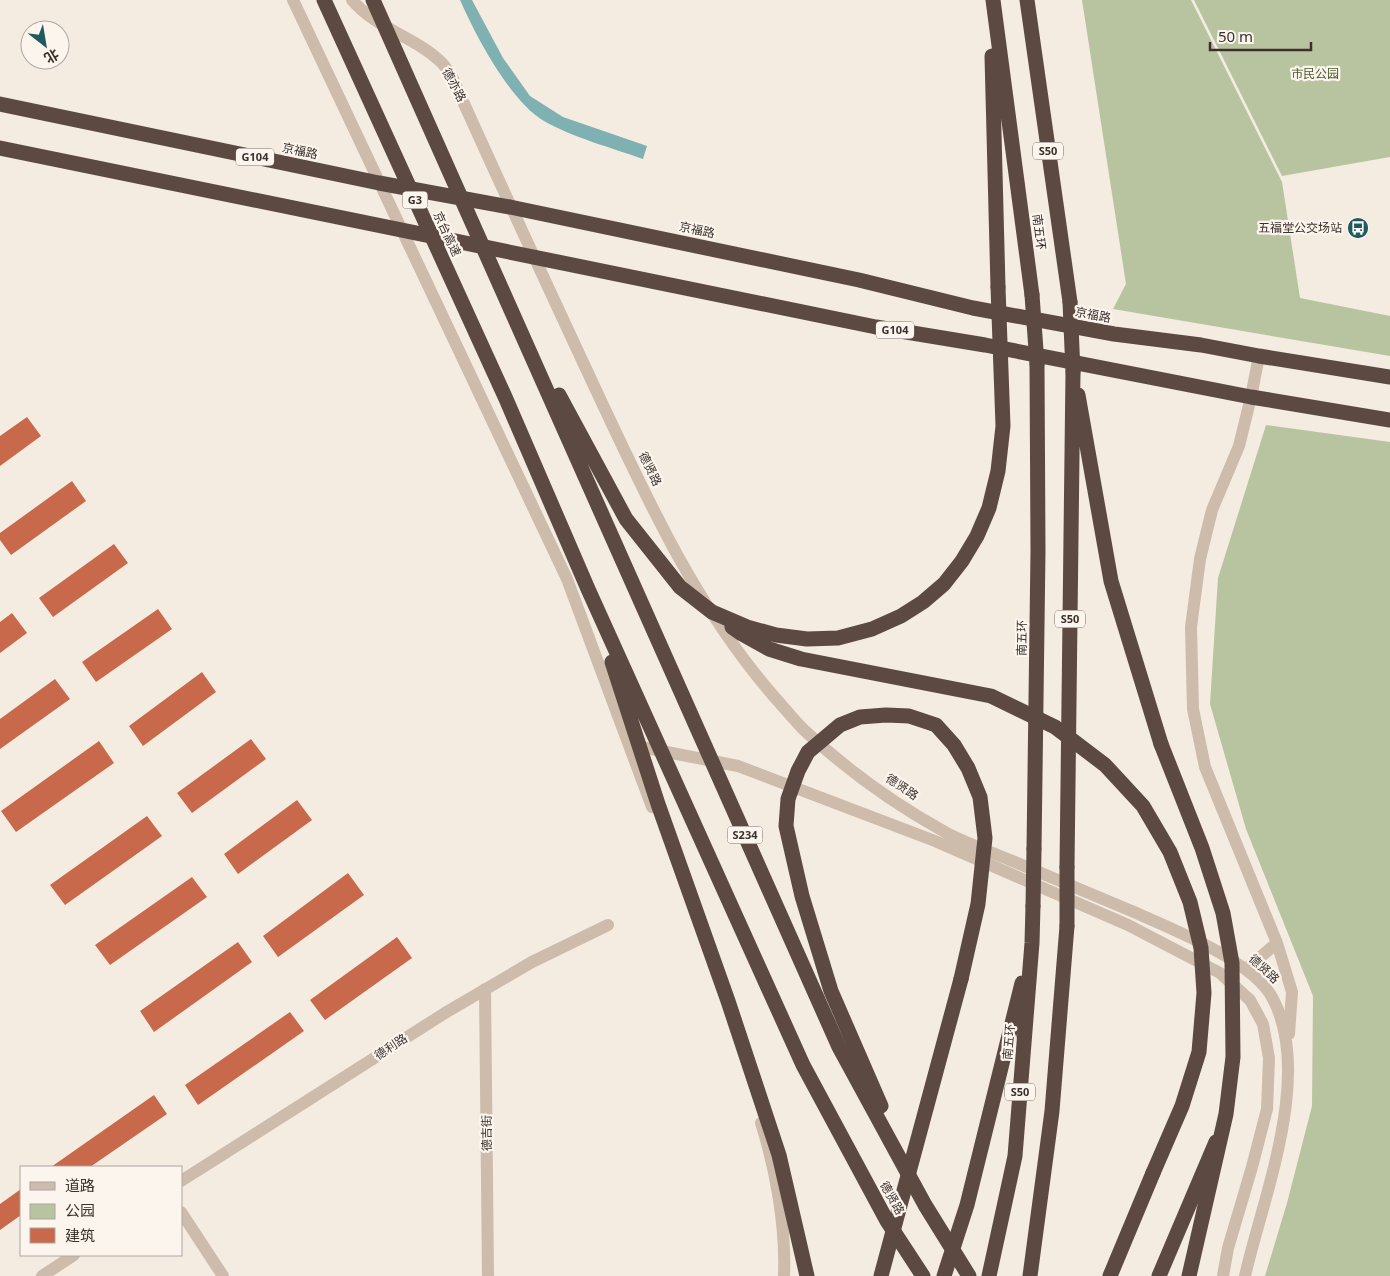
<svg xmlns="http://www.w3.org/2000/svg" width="1390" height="1276" font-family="'Noto Sans','Noto Sans SC',sans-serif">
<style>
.green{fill:#b8c4a0}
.water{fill:#7fb0b2}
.building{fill:#c8694b}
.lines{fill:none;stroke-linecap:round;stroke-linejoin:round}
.minor{stroke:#cdbbac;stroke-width:12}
.highway{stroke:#5c4a42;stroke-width:15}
.highway-bridge{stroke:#5c4a42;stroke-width:15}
.labels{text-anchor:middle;stroke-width:4.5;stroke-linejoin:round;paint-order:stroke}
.shield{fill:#fbf5ee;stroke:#756b66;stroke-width:1}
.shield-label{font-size:11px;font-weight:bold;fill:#3b302b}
.park-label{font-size:12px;fill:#4a5a2e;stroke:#fbf5ee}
.street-label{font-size:12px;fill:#3b302b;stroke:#fbf5ee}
.poi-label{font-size:12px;fill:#3b302b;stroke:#fbf5ee;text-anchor:end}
</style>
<rect width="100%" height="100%" fill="#f4ebe1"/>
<!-- green -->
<path class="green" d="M1082,0H1191L1282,182L1300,298L1390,316V356L1113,309L1126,284Z
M1194,0H1390V157L1282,176Z
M1266,425L1390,442V1276H1265L1287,1203L1312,1106L1313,996L1246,829L1210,704L1218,578Z"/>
<!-- water -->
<path class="water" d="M460,0H472L503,58L530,96L563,117L647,146L643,159C612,148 572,137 544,121C510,101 476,36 460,0Z"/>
<!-- building -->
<path class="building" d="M27,417L41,436L0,466V436Z
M72,481L86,501L11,555L0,540V533Z
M114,544L128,563L53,617L39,598Z
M158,609L172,629L96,682L82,662Z
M12,613L27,633L0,653V622Z
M202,672L216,692L143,746L129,726Z
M55,679L70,699L0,749V719Z
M251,739L266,759L192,813L177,793Z
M99,741L114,763L16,832L1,811Z
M297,800L312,820L238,874L224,854Z
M147,816L162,836L65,905L50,885Z
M348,873L364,895L278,957L263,936Z
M192,877L207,897L110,965L95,945Z
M397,937L412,958L325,1020L310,1000Z
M238,942L252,962L154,1032L140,1011Z
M290,1012L304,1031L198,1105L185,1085Z
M154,1095L167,1114L90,1167H51Z
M21,1189V1215L0,1230V1204Z"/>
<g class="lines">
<!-- minor -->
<path class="minor" d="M293,0L567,579L652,807
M352,0C376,29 416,37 442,63C446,67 449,73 453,79C499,182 547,285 595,388C646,497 697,610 778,701C786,710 795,721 804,730C846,769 894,804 945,832C965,843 989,851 1010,860C1051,877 1093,895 1134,912C1172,929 1254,961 1273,999C1313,1076 1263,1197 1245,1276
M1259,356L1251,397L1239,446L1212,510L1200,559L1191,627L1193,709L1205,767L1277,943L1292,992L1289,1034
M631,745L738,766L935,841L1128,925L1220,973L1250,1000L1263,1024L1269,1058L1267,1109L1252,1167L1228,1248L1223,1276
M1246,969L1277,943
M485,989L488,1276
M761,1123C776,1170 786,1227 784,1276
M181,1181L445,1013L532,962L608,925
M181,1212L223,1276
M42,1276L74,1255"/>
<!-- highway -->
<path class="highway" d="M993,0L1032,295
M1027,0L1070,302
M992,56L998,287
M0,104L379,183L510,207L859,280L973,308L1114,334L1201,345L1259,356L1390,377
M0,148L876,327L985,345L1251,397L1390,420
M1078,395L1111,581L1161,744
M1034,849L1038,551L1037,364
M1067,867L1073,372
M881,1276L961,979
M944,1276L967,1205L1022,983
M989,1276L1015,1156L1032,943L1033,906
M1030,1276L1052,1111L1067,926
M1110,1276L1153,1173
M1159,1276L1216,1142"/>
<!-- highway-bridge -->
<path class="highway-bridge" d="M324,0L506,399L588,589L803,1065L887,1221L923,1276
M373,0L839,1047L925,1205L969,1276
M1032,295L1037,364
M1070,302L1073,372
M559,395L626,519L680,587L712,612L747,627L776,635L807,639L838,638L872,629L901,616L923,602L944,584L962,561L977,536L989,508L998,471L1003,426L998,287
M732,627L742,634L769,649L801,659L991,696L1055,727L1105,765L1143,806L1170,852L1190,902L1201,948L1204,993L1199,1052L1182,1106L1153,1173
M612,662L658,804L728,1001L779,1155L807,1276
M1161,744L1202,848L1223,913L1232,963L1233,1057L1226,1114L1189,1276
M1033,906L1034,849
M1067,926V867
M881,1106L831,991L802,896L786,826L788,799L798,771L808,752L840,725L860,717L886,715L909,716L936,725L954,745L968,768L980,797L985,838L978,904L961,979"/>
</g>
<!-- icons -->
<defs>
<g id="bus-disc" transform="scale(1.125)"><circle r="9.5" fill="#1f5a5e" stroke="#fbf5ee"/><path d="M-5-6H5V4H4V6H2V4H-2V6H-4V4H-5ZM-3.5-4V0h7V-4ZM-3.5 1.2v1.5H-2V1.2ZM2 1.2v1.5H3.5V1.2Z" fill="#fff"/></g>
</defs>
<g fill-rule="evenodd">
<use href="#bus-disc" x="1358" y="228"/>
</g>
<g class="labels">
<!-- shield labels -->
<g class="shield">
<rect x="1033" y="142.5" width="30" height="17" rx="4"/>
<rect x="236" y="148.5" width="38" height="17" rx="4"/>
<rect x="402.5" y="191.5" width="25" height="17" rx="4"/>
<rect x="876" y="321.5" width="38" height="17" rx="4"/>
<rect x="1055" y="610.5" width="30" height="17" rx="4"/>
<rect x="727.5" y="826.5" width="35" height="17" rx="4"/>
<rect x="1005" y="1083.5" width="30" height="17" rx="4"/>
</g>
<g class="shield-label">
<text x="1048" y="155">S50</text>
<text x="255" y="161">G104</text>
<text x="415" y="204">G3</text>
<text x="895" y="334">G104</text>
<text x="1070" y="623">S50</text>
<text x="745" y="839">S234</text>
<text x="1020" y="1096">S50</text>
</g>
<!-- park labels -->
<g class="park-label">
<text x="1315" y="78">市民公园</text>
</g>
<!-- street labels -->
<g class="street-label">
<text transform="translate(454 85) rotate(62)" y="4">德亦路</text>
<text transform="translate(300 151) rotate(12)" y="4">京福路</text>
<text transform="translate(697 230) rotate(12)" y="4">京福路</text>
<text transform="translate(1039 232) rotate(83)" y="4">南五环</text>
<text transform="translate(447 234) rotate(65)" y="4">京台高速</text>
<text transform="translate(1093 315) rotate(11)" y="4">京福路</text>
<text transform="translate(650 469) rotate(64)" y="4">德贤路</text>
<text transform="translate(1022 638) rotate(-89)" y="4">南五环</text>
<text transform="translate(902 787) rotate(34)" y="4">德贤路</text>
<text transform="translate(1264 969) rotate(43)" y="4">德贤路</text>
<text transform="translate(1009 1042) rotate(-85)" y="4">南五环</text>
<text transform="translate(391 1047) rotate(-33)" y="4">德利路</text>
<text transform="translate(487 1133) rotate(-91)" y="4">德吉街</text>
<text transform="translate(892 1198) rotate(61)" y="4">德贤路</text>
</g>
<!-- poi labels -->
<g class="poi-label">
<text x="1342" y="232">五福堂公交场站</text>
</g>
</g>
<!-- legend -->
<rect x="20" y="1166" width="162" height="90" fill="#fbf5ee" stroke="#aea6a0"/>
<rect x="30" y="1182" width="25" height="8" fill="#cdbbac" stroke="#aea6a0"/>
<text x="65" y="1191" font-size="15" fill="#3b302b">道路</text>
<rect x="30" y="1204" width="25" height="15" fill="#b8c4a0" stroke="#aea6a0"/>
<text x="65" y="1216" font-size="15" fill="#3b302b">公园</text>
<rect x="30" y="1228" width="25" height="15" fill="#c8694b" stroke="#aea6a0"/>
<text x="65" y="1241" font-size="15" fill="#3b302b">建筑</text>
<!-- north arrow -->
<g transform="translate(45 45) rotate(149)"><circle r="24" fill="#fbf5ee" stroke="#aea6a0"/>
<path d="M0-4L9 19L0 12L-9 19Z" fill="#1f5a5e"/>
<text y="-8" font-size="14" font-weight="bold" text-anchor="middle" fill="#3b302b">北</text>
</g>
<!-- scale -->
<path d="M1210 42v8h101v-8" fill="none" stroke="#3b302b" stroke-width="2.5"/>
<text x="1218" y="42" font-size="15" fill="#3b302b" stroke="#fbf5ee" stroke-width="4" paint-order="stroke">50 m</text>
</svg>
